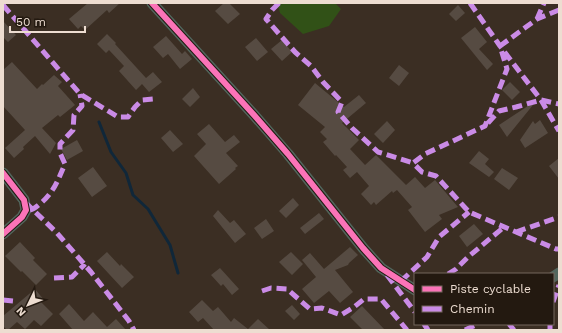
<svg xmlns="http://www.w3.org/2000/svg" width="562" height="333" font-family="'Work Sans',sans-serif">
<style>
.green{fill:#315117}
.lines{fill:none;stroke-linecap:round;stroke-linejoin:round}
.stream{stroke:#102739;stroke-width:3}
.building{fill:#564b42}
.minor{stroke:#52665d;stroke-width:11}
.quiet{stroke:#ca8be6;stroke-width:5;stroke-dasharray:10 5;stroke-linecap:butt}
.cycleway-casing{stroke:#231910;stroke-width:8}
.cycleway{stroke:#fb73b8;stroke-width:6}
</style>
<rect width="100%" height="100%" fill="#3b2e23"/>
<!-- green -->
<path class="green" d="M277,3H335L341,9L329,26L303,34L280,13Z"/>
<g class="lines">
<!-- stream -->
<path class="stream" d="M99,122L111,152L126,173L133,195L148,209L170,245L178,273"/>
</g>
<!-- building -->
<path class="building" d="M88,3H120L109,13L107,10L85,30L81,26L78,29L69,19Z
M224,3H229L240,14L228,24L215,11Z
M458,5L465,13L456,21L449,14Z
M3,21L16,35L8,42L3,37Z
M475,27L487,42L479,49L493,64L487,70L461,38Z
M107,34L116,43L115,44L146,78L153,72L162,82L149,92L142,84L136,90L119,71L124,66L109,50L106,53L97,44Z
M166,36L182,54L185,51L192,59L180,69L168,54L163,58L153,47Z
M256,38L268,52L257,61L245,47Z
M282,40L292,52L282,61L271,49Z
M12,62L37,89L42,84L43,85L54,75L62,82L58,86L75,105L60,117L58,115L42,128L56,143L50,154L35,136L23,147L24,149L14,158L5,148L25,130L3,106V70Z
M399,65L409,73L399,86L389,78Z
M510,82L520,92L512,100L502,90Z
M315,83L344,107L359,95L366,103L342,123L359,140L350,149L365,165L376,155L406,185L415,177L425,188L435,180L458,207L439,215L442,219L425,232L408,210L412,207L397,190L393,193L392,191L376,205L374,202L371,205L361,194L369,186L357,172L350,178L343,170L347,167L336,155L335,156L323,142L327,139L320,132L325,127L298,105Z
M193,88L200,97L190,107L182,99Z
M531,104L533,105L507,137L499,125Z
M540,120L548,133L525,148L520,140L533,121L535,124Z
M387,121L395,130L383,143L374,134Z
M209,124L225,142L234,135L240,142L226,153L238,166L235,168L236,169L219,184L194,156L206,144L197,134Z
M170,130L183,144L173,152L161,138Z
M77,140L83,151L67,160L61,149Z
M479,151L489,159L485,164L494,172L489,177L469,163Z
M559,158V179L549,166Z
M93,167L107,186L92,197L78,178Z
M502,168L518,178L509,190L494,179Z
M293,198L299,205L286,218L279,211Z
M218,210L230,223L234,220L246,234L235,243L213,216Z
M319,213L324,219L305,234L300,228Z
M266,219L274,231L262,239L254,228Z
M474,224L483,234L467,247L459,236Z
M20,242L35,258L33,260L47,274L36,285L22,271L21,272L5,256Z
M350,247L358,255L349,263L348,265L335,270L353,292L340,303L329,291L314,303L302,289L316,277L302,260L310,253L324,269Z
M107,252L120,266L121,264L134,277L122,288L97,261Z
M291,252L303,264L292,275L279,262Z
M220,268L239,289L232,295L223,284L221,286L211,275Z
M35,289L44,300L41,302L53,314L41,326L34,320L25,329L17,322L8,330H7L3,326V316Z
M202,300L213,311L218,307L231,322L234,318L248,329L258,319L270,330H214L203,318L198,322L189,312Z
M69,304L84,321L93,312L107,327L116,319L126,330H73L59,314Z
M292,305L300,314L294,320L285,311Z
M362,306L385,330H363L350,317Z"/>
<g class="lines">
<!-- minor -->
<path class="minor" d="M152,3L254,115L288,154L363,248L381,268L415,290
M3,173L24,200L26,210L22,217L3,234
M553,277L559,273"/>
<!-- quiet -->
<path class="quiet" d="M279,3L272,10L266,19L295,52L311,66L323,82L342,102L338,112L352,128L378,152L413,163
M470,3L500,46L541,100L559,131
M3,5L80,94L118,117H128L135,107L142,100L154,99
M559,10L537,19L500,46L507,69L485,126L425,154L413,163L422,172L436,176L469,212L556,249H559
M537,19L544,3
M488,123L499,111L516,107L541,100L559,104
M25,202L57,233L91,272L129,321L134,330
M30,210C35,209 37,206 41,203C54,192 58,180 65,164L60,153V144L73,130L74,115L82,106L80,94
M516,232L559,217
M448,274L456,269L468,257L504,227
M387,275L415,312
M54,278L72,277L85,264
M401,281L427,257L439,237L469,212
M262,291L271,288L287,289L310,309L322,308L341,315L354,307L364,299H381L407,330
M3,300L14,301
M553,302L559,285
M424,324L428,330
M509,324L514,330
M550,329V324
M465,330L478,324"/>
<!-- cycleway casing -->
<g class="cycleway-casing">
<path id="cycleway" d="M152,3L254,115L288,154L363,248L381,268L415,290
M3,173L24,200L26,210L22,217L3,234"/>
</g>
<!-- cycleway -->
<use href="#cycleway" class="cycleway"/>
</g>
<!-- border -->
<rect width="562" height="333" fill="none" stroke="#edddd1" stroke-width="8"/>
<!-- legend -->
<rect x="414" y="273" width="140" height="52" fill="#231910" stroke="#74675d"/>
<rect x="422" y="286" width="20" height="6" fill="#fb73b8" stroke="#74675d"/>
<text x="450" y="293" font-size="12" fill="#edddd1">Piste cyclable</text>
<rect x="422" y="306" width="20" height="6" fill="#ca8be6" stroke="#74675d"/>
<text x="450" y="313" font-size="12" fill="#edddd1">Chemin</text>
<!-- north arrow -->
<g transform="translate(28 305) rotate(227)" stroke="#231910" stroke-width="3" paint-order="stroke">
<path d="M0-3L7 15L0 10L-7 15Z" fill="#edddd1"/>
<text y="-6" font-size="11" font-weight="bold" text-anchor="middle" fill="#edddd1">N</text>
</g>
<!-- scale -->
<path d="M10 26v6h75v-6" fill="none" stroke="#edddd1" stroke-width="2"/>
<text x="16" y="26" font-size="12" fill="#edddd1" stroke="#231910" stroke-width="3" paint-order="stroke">50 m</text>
</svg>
